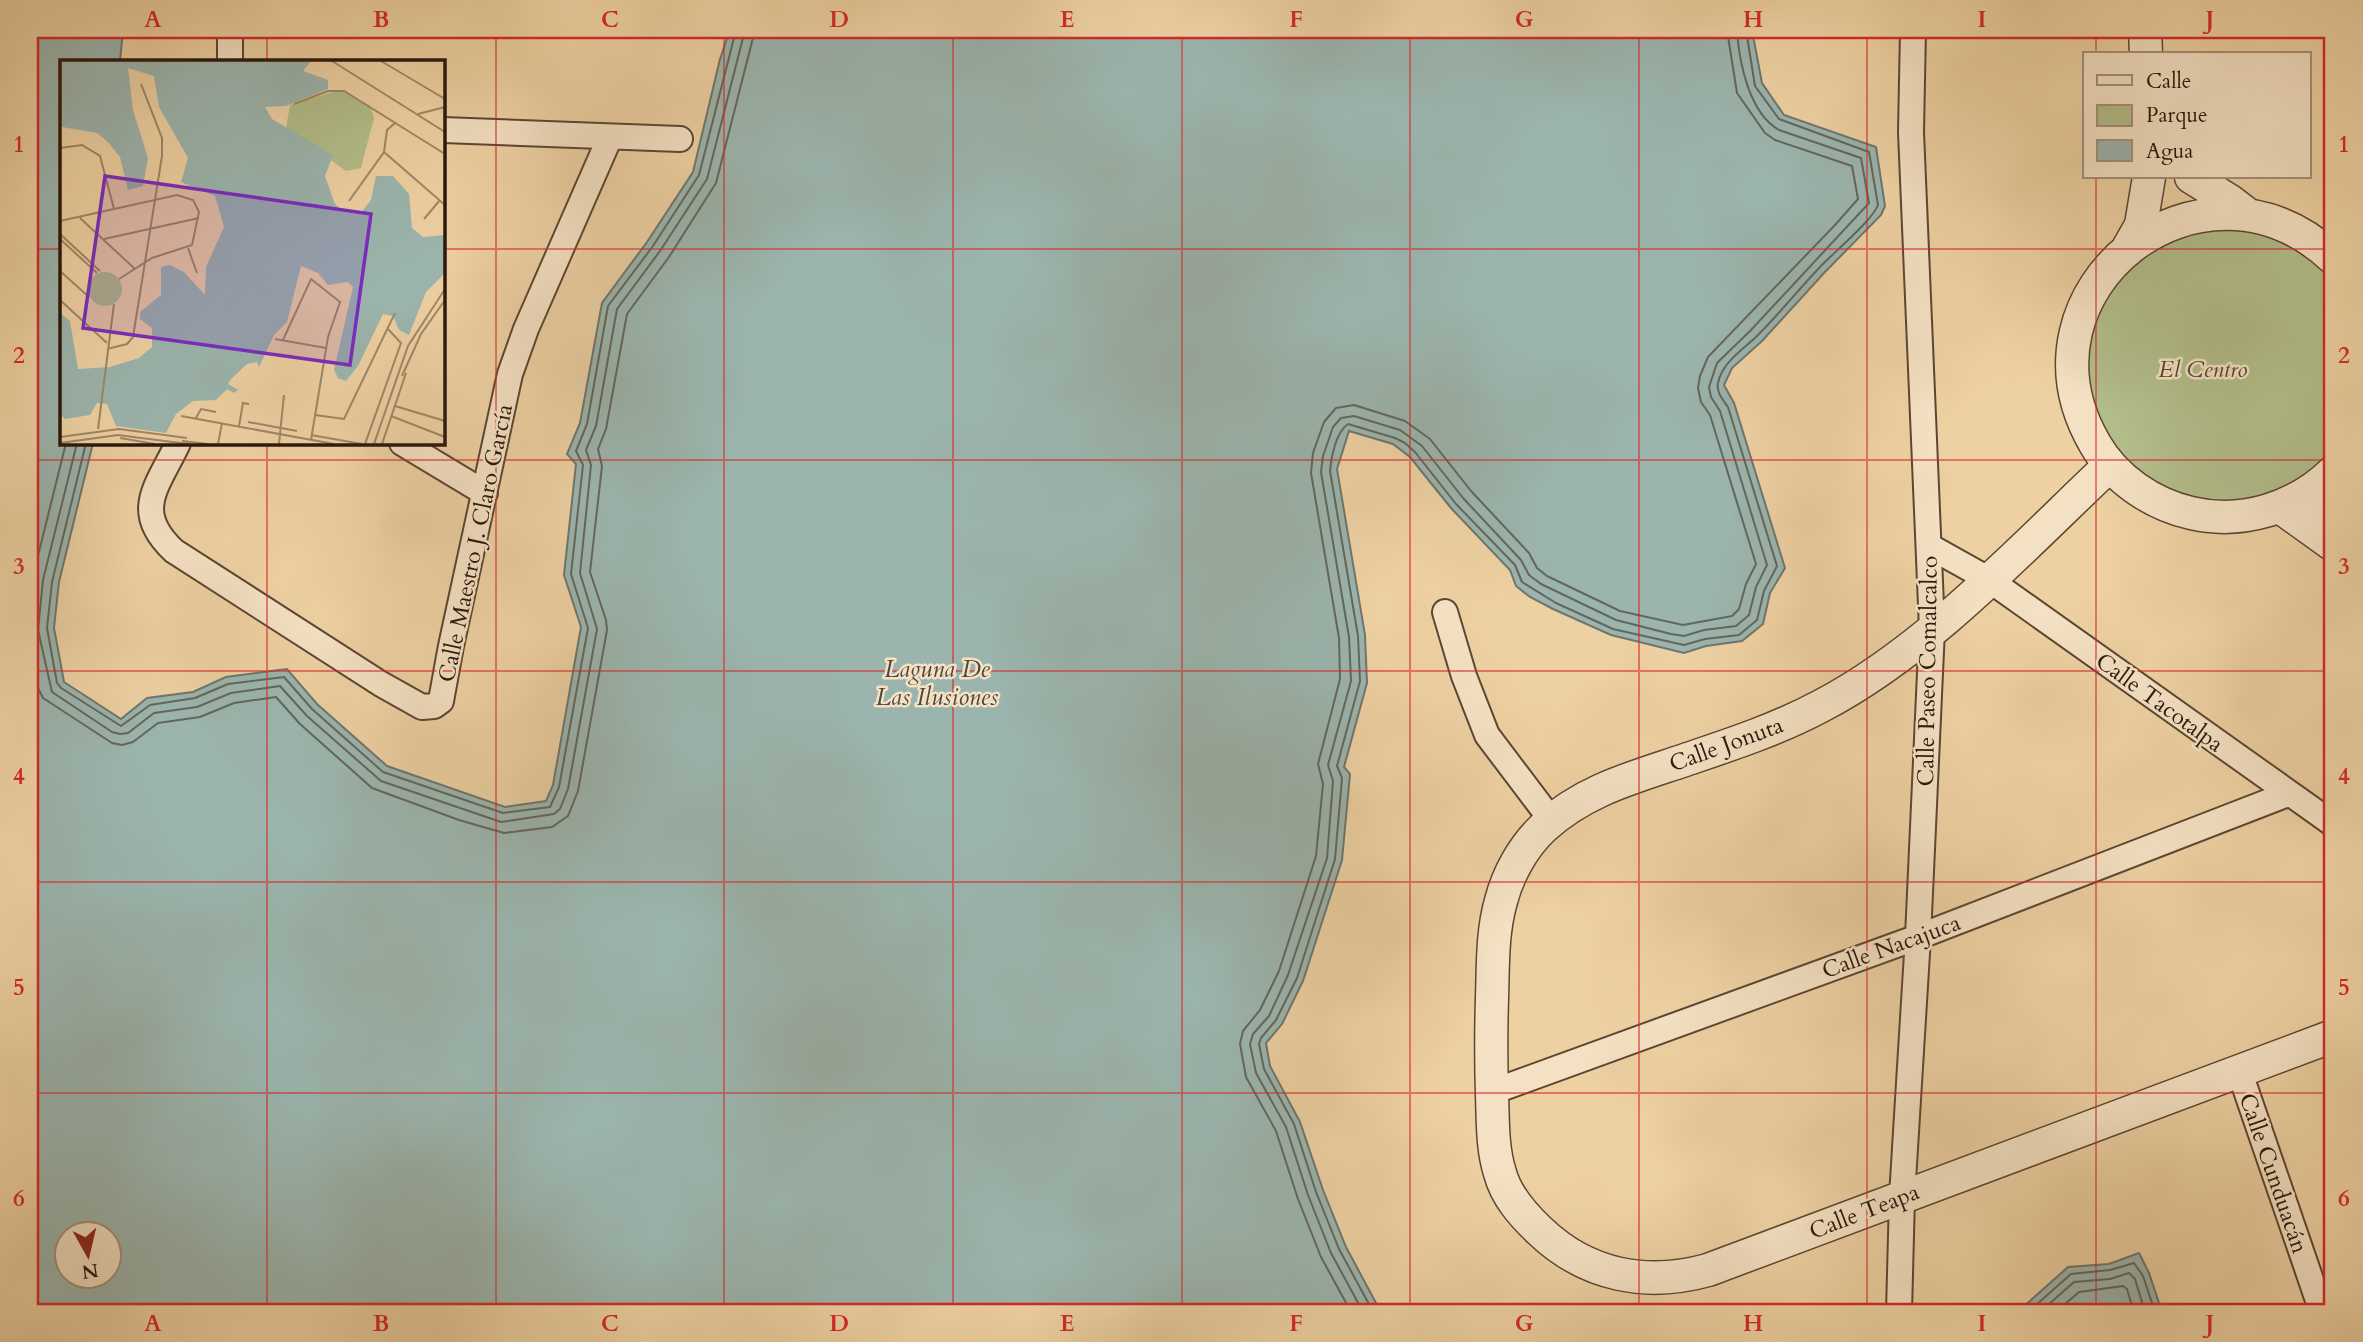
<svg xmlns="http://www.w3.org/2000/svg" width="2363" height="1342" font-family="Cardo,serif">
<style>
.green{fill:#b2bd8a;stroke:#6e6a4c;stroke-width:2}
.water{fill:#9bb5ae;stroke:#6e766e;stroke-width:2;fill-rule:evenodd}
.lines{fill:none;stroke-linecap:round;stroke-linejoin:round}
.shore{stroke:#63665e;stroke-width:2}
.minor-casing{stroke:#5c4632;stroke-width:28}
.tertiary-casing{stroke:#5c4632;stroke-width:35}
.minor{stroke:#f4e1c3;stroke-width:24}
.tertiary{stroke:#f4e1c3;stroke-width:32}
.grid{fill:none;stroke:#d62828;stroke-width:2;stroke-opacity:0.55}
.labels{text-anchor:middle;stroke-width:5;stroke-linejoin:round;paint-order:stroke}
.park-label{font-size:23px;font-style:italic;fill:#544932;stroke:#f4e1c3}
.street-label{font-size:23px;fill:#2b170d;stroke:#f4e1c3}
.water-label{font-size:24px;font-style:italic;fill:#4d463d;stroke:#f4e1c3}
.inset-road{fill:none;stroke:#a08767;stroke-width:2}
.view{fill:#7b2cbf;fill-opacity:0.15;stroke:#7b2cbf;stroke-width:3.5}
.inset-edge{fill:none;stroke:#2b170d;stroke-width:3.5}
.neatline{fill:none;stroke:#d62828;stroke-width:2.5}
.grid-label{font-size:23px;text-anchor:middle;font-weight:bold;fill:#d62828}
</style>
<rect width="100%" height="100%" fill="#eed1a3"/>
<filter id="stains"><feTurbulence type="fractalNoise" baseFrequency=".00286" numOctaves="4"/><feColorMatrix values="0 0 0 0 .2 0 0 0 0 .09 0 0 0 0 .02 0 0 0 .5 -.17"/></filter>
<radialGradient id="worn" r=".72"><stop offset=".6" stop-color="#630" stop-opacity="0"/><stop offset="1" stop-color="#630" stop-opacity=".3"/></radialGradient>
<!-- green -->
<path class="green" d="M2211,214L2333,258V472L2280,507L2157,502L2077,402L2101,277Z"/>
<!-- water -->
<path class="water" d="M30,30H123L120,61H61V443H93L59,582L54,628L64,682L121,719L147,698L193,692L226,677L287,669L317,704L387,766L505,807L546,801L553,785L581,627L564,575L576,464L567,454L580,423L602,303L647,242L693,172L720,59L730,30H1752L1762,83L1784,115L1876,147L1885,206L1881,215L1825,272L1762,341L1732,368L1724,385L1734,403L1785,568L1770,593L1763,624L1742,641L1706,646L1684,653L1611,635L1553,609L1530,597L1516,586L1510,570L1451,508L1410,457L1393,444L1349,431L1337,469L1365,635L1367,683L1344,767L1350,774L1342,860L1303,981L1282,1024L1266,1043L1270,1066L1300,1122L1323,1190L1346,1247L1376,1303L1387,1312H30ZM66,1234H108V1276H66Z
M2139,1253L2149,1273L2162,1312H2021L2022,1308L2068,1267L2109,1264Z"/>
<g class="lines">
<!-- shore -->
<path class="shore" d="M77,443L43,580L38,630L52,692L112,732L120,734L128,733L154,713L197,707L231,693L280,686L307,716L381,781L501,822L554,814L560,809L568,789L597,629L580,573L591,465L586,450L596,426L617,309L660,251L707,179L745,30
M86,443L52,582L47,628L57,683L61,688L121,726L150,705L195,698L228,684L284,677L312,709L383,772L503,813L550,807L559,787L588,628L571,574L583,465L576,451L587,424L608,306L653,246L699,175L736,30
M30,608L33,576L66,443
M30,641L38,688L43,698L112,743L122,745L133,742L158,723L200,717L234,703L276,697L300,724L372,788L459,820L504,833L552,827L568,816L578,791L607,630L606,620L590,572L602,466L598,449L606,429L627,314L669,257L716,183L755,30
M1351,1312L1321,1257L1298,1199L1276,1131L1246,1077L1240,1044L1243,1031L1260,1010L1279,971L1316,856L1323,784L1318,764L1340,679L1339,638L1311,473L1313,453L1324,422L1336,408L1354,405L1405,421L1430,439L1471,491L1529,553L1537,568L1547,576L1620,611L1683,625L1732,616L1739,609L1746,584L1756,564L1710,415L1701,402L1698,388L1700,376L1708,357L1835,225L1858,199L1852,166L1775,140L1765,133L1737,93L1727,30
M1363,1312L1331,1253L1308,1195L1286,1127L1256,1073L1250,1044L1253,1034L1269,1016L1288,975L1327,858L1333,781L1328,765L1351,681L1349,637L1321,472L1323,456L1333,427L1341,418L1354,416L1400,430L1422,446L1463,498L1521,560L1529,575L1541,584L1616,620L1671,634L1684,636L1704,630L1736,626L1749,615L1756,587L1767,565L1720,411L1711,397L1709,387L1717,363L1751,330L1869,203L1861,158L1779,130C1749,113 1739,62 1737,30
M1375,1312L1370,1306L1339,1249L1316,1192L1294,1124L1264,1069L1259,1044L1261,1038L1276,1020L1297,978L1335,859L1342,778L1337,766L1360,681L1358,636L1330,471C1331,457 1336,432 1348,424L1395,438L1405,443L1415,452L1456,504L1515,565L1522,582L1556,603L1613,629L1684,645L1705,639L1739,635L1757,620L1764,591L1777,566L1728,407C1723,400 1716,392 1718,383C1722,362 1744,349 1758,335C1780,313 1799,289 1820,267C1833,253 1872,221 1878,205L1869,152L1779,119L1755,86L1746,30
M2028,1312L2071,1274L2110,1270L2134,1263L2143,1276L2155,1312
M2040,1312L2074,1282L2110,1279L2129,1273L2135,1279L2145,1312
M2056,1312L2079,1292L2123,1286L2127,1289L2134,1312"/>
<!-- minor casing -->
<g class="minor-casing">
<path id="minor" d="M230,61V30
M443,130L680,139
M178,443C158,486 131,511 174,551L381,684L422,707L434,706L441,701L451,646L510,374L526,329L610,137
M402,443L485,493
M1929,546L1988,579L2333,824
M1445,612L1464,676L1487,735L1552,821
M2240,1073L2322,1312
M1492,1092L1918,937L2288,794
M1899,1312L1902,1197L1918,937L1932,629L1911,132L1913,30"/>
</g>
<!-- tertiary casing -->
<g class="tertiary-casing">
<path id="tertiary" d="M2145,30L2146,54
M2191,177L2230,201L2247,214
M2128,248L2141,225L2149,177
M2333,258C2202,136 2005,289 2095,444C2115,479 2152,504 2191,513C2242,525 2296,508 2333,472
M2110,465C2023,547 1927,651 1821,706C1776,730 1729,745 1682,761C1631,778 1583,791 1543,828C1523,847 1508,874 1501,901C1492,932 1493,966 1492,998C1491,1030 1491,1063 1492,1095C1493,1121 1492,1148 1500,1173C1506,1196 1523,1215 1540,1231C1587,1276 1647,1287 1708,1270L2333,1036
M2306,494L2333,512
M2280,507L2333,545"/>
</g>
<!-- minor -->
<use href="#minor" class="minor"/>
<!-- tertiary -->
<use href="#tertiary" class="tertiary"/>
</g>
<!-- grid -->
<path class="grid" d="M267,30V61M496,30V1312M724,30V1312M953,30V1312M1182,30V1312M1410,30V1312M1639,30V1312M1867,30V1312M2096,30V54M2096,177V1312M30,249H61M443,249H2333M267,443V1312M30,460H2333M30,671H2333M30,882H2333M30,1093H2333"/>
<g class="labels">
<!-- park labels -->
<g class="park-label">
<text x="2203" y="377">El Centro</text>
</g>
<!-- street labels -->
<g class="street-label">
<text transform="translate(475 543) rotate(-78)" y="8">Calle Maestro J. Claro García</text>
<text transform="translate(1927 671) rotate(-89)" y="8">Calle Paseo Comalcalco</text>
<text transform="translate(2160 702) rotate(36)" y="8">Calle Tacotalpa</text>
<text transform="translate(1726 744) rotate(-20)" y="8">Calle Jonuta</text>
<text transform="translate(1891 946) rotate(-20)" y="8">Calle Nacajuca</text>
<text transform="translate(2274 1173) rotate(71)" y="8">Calle Cunduacán</text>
<text transform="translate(1864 1211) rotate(-21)" y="8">Calle Teapa</text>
</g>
<!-- water labels -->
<g class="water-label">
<text x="937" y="677">Laguna De<tspan x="937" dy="28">Las Ilusiones</tspan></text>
</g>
</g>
<!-- overview -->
<g transform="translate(60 60)">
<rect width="385" height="385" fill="#eed1a3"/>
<path d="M279,30L310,46L314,58L301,108L286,111L226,68L230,45ZM28 229a17 17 0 1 1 34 0a17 17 0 1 1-34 0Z" fill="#b2bd8a"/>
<path d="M1,1H251L243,11L268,20V29L226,46L205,47L212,59L273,95L265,116L275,144L284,152L300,154L311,140L316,116H333L349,134L352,168L363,177L385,175V213L366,232L349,275L339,270L333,256L323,254L298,306L286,321L278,318L274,310L293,227L288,222L268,225L258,213L241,206L227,262L214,275L199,307L197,302L187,304L171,319L168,324L178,330L174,333L167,329L156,340L133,341L116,354L106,373L56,366L47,344L37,343L30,355L5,359L0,354V253L10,261L18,309L50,307L79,298L92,287V268L80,259V252L101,235V207L110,205L124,212L145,235L146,207L164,167L155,136L121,122L128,98L99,47L94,16L68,8L73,50L88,98L83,126L68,130L60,97L48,82L37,73L2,67Z" fill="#9bb5ae"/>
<path class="inset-road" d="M272,1L385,72M321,1L385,39M234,44L268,31H284L385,94M358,54L385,47M0,88L22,85L40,96L54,149M324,92L385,145M289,141L324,92L327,70L335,63M20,158L75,209M364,159L380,140M0,161L117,135L133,140L139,152L132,185L92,198L59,219M0,174L40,211M0,179L37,213M44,179L139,158M128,188L137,213M0,211L29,237M0,240L47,283M215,279L266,288M223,280L251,219L280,242L268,277L251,380M47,289L67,284L73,277L102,96V78L81,24M342,316L361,274L385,240M335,346L385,361M255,355L284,359L335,253M121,356L274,384M331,356L385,377M136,358L141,349L156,352M188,362L237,371M179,366L183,343L189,344M38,369L54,244M251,375L302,384M0,377L59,369L127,378M60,378L95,384M122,381L148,384M0,383L58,375L128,384M158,384L162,363M219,384L224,335M305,384L341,283L327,268M314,384L348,286L385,229M322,384L346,313"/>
<path class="view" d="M45,116L311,154L290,305L23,268Z"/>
<rect width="385" height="385" class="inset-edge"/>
</g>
<!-- margin -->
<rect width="2363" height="1342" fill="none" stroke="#eed1a3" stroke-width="77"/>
<!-- legend -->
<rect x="2083" y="52" width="228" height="126" fill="#f4e1c3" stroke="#a4907a" stroke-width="2"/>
<rect x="2097" y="75" width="35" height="10" fill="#f4e1c3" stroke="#a4907a" stroke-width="2"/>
<text x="2146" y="88" font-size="21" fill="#2b170d">Calle</text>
<rect x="2097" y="105" width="35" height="21" fill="#b2bd8a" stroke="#a4907a" stroke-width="2"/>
<text x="2146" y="122" font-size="21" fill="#2b170d">Parque</text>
<rect x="2097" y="140" width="35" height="21" fill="#9bb5ae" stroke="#a4907a" stroke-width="2"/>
<text x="2146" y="158" font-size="21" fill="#2b170d">Agua</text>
<!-- north arrow -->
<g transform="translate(88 1255) rotate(172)"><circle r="33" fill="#f4e1c3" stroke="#a4907a" stroke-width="2"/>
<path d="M0-5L12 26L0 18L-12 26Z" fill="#8f2418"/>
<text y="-10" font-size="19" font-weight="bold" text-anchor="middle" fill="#2b170d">N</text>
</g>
<rect x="38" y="38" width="2286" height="1266" class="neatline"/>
<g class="grid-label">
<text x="153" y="27">A</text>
<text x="381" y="27">B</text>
<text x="610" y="27">C</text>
<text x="839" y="27">D</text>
<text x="1067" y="27">E</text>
<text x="1296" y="27">F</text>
<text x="1524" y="27">G</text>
<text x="1753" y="27">H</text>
<text x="1982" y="27">I</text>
<text x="2210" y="27">J</text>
<text x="19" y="152">1</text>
<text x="2344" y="152">1</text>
<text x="19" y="363">2</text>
<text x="2344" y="363">2</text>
<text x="19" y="574">3</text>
<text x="2344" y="574">3</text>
<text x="19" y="784">4</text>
<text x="2344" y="784">4</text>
<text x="19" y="995">5</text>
<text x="2344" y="995">5</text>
<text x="19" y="1206">6</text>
<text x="2344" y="1206">6</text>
<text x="153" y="1331">A</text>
<text x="381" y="1331">B</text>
<text x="610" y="1331">C</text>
<text x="839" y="1331">D</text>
<text x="1067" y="1331">E</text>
<text x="1296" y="1331">F</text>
<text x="1524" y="1331">G</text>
<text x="1753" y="1331">H</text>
<text x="1982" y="1331">I</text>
<text x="2210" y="1331">J</text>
</g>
<rect width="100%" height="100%" filter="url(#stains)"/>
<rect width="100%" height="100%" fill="url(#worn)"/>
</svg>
